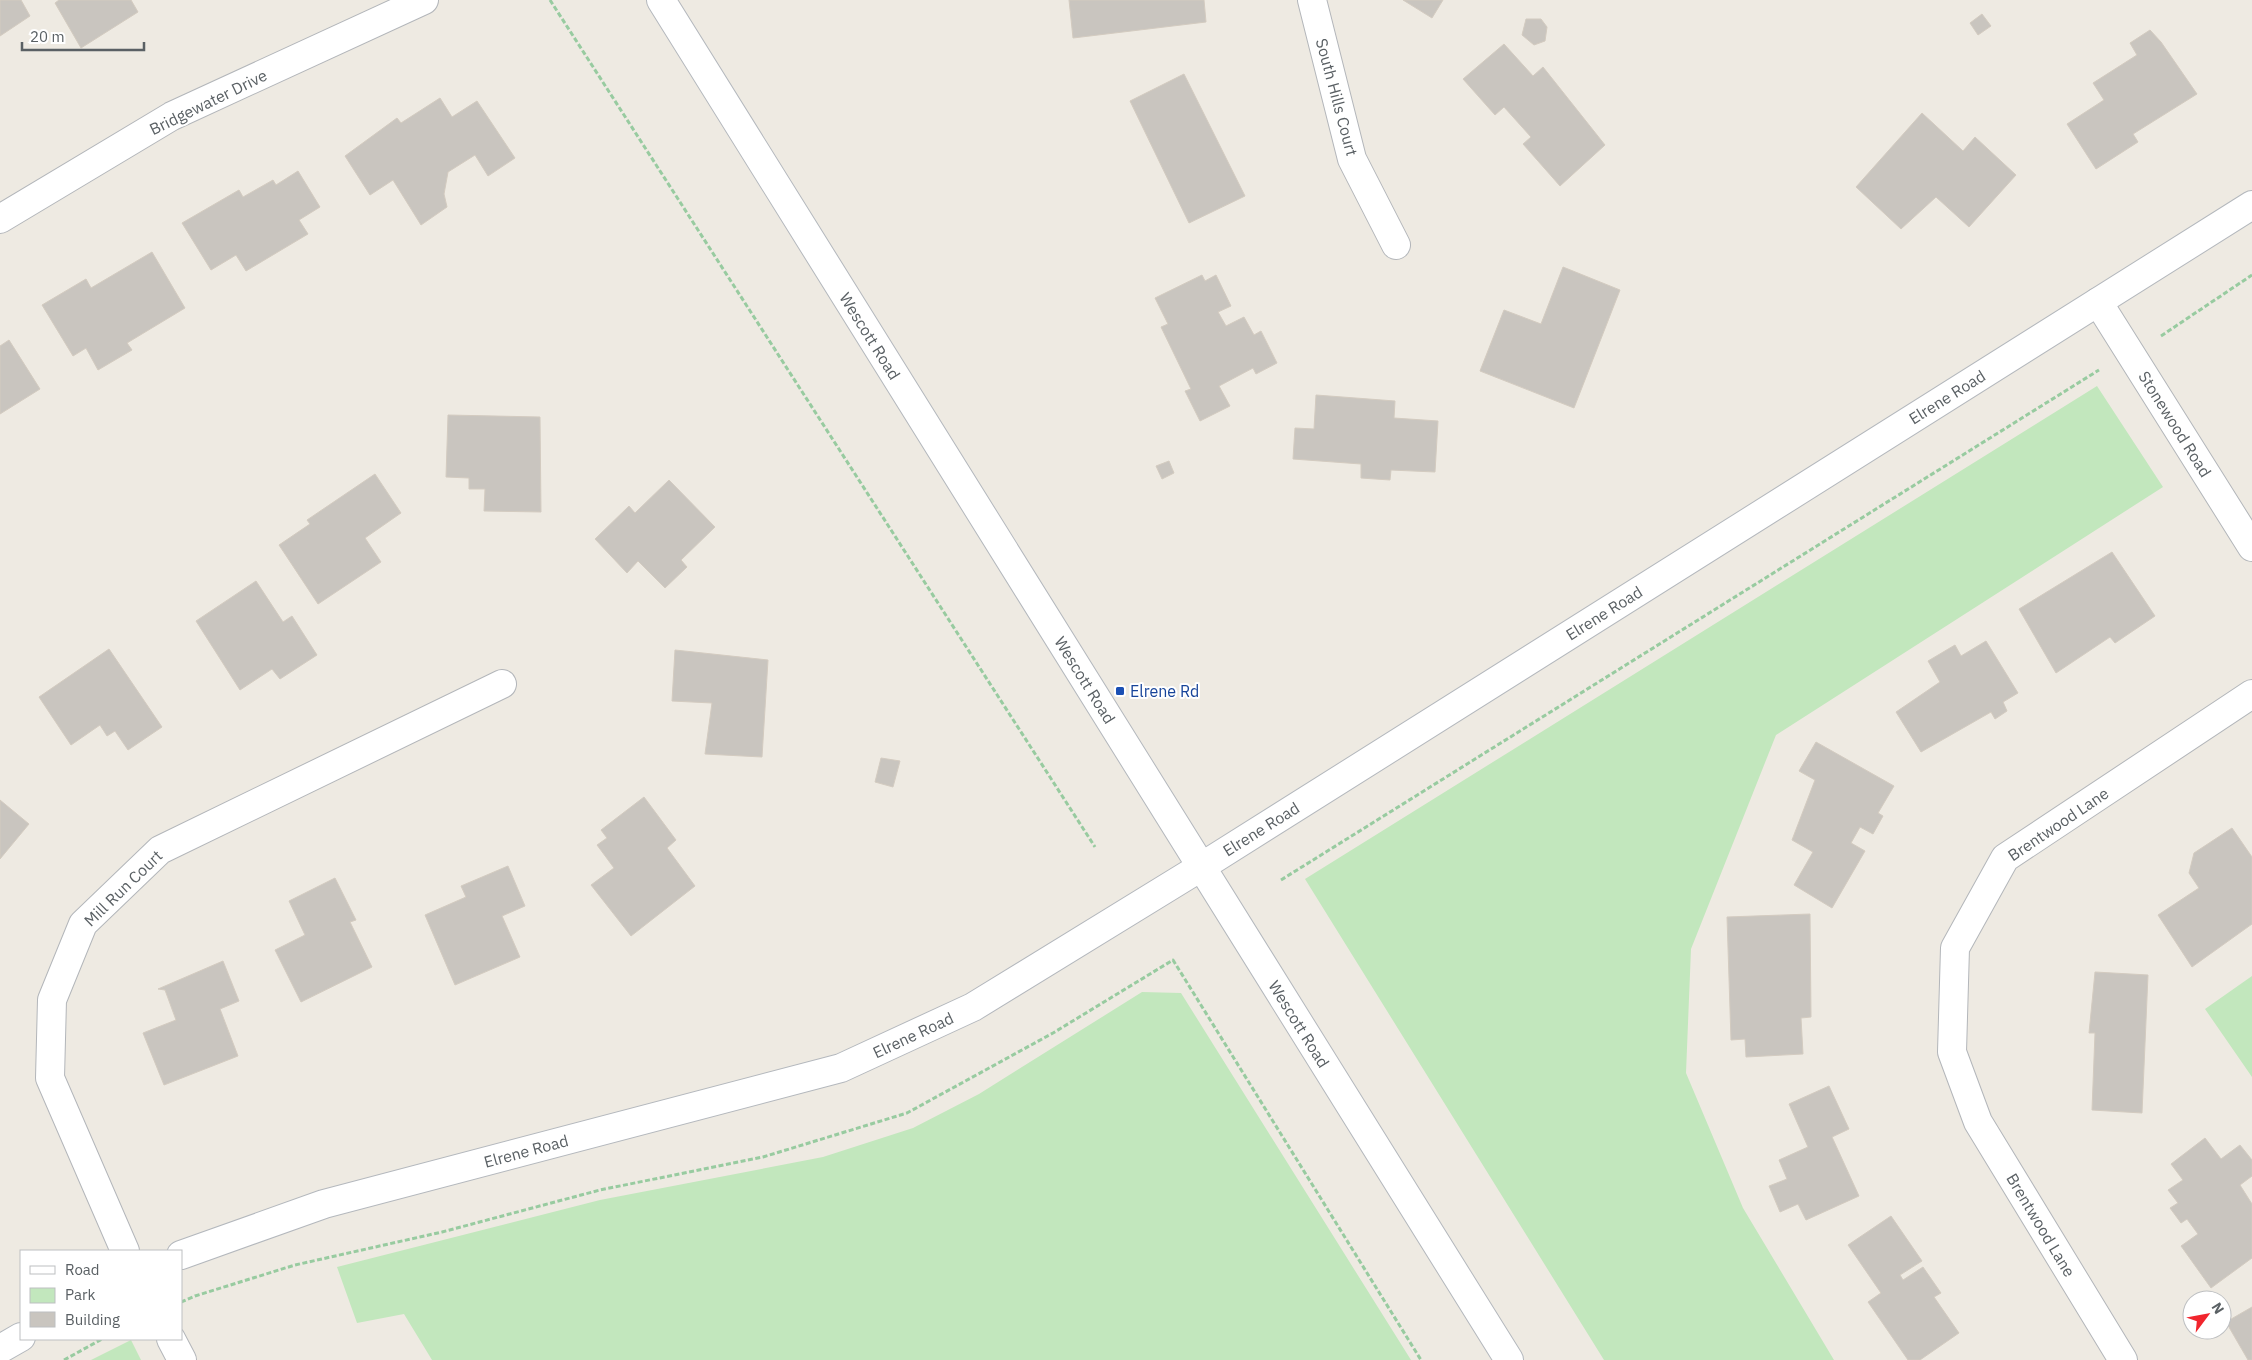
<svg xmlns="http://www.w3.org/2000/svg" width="2252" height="1360" font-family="'IBM Plex Sans',sans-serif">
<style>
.green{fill:#c2e7bd}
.building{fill:#c9c5bf;stroke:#d3cbc0}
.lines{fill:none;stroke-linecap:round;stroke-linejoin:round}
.street-casing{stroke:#b3b6ba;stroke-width:30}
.secondary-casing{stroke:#b4b8bd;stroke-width:30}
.path{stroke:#98cba0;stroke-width:3;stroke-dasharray:5 2.5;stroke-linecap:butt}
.street{stroke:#fff;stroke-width:28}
.secondary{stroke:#fff;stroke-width:28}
.transit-dot{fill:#1a4fb4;stroke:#fff;stroke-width:2}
.labels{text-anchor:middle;stroke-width:4;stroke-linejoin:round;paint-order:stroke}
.street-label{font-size:16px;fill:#5a6064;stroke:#fff}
.transit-label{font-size:16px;fill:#164399;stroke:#fff;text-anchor:start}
</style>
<rect width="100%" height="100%" fill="#eeeae2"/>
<!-- green -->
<path class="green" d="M2097,386L2163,487L1776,735L1691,949L1686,1073L1743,1208L1834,1360H1604L1305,879Z
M2252,976V1077L2205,1009Z
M1142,992L1181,993L1411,1360H432L404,1314L357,1323L337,1267L600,1200L823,1157L913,1128L979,1094Z
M131,1340L141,1360H91Z"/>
<!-- building -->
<path class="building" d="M0,0H21L30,16L0,36Z
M59,0H131L138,12L81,48L55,3Z
M1069,0H1204L1206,22L1073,38Z
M1403,0H1443L1432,18Z
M1982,14L1991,26L1978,35L1970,23Z
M1526,19H1541L1547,27L1545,41L1534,45L1522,35Z
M2150,30L2161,42L2197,94L2133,134L2138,142L2096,169L2067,124L2104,100L2093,83L2137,55L2130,43Z
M1504,44L1533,76L1543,67L1605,145L1560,186L1523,144L1531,137L1504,107L1495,115L1463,79Z
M1184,74L1245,196L1189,223L1130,101Z
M440,98L452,117L477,101L515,158L488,176L475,155L448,172L444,194L447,207L421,225L393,180L370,195L345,156L397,118L401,123Z
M1922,113L1963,151L1975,137L2016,175L1969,227L1936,197L1901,229L1856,187Z
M298,171L320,207L299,220L308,234L246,271L236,255L211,270L182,223L239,190L243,197L273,180L276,185Z
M152,252L185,308L127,343L132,350L98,370L86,348L73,356L42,305L86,279L91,288Z
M1563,267L1620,290L1574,408L1480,371L1504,310L1541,324Z
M1202,275L1205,281L1216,275L1231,306L1218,312L1226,326L1244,317L1254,335L1261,331L1277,363L1256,374L1253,368L1219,386L1230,406L1200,421L1185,391L1191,389L1161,327L1168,324L1155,298Z
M9,340L40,389L0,414V346Z
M1316,395L1395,401L1394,418L1438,421L1435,472L1391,470L1390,480L1361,478V464L1293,459L1295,428L1314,429Z
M448,415L540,417L541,512L484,511L485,489H469V478L446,477Z
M1169,461L1174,473L1162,479L1156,466Z
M375,474L401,513L365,538L381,562L318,604L279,545L310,524L307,520Z
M669,480L715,527L681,560L687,567L665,588L638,561L627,573L595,539L629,506L635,513Z
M2112,552L2155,616L2115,643L2110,637L2056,673L2019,609Z
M256,581L283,622L292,616L317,655L280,679L272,669L240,690L196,621Z
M1986,641L2018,693L2003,702L2007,711L1995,719L1991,712L1921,752L1896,712L1940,682L1928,661L1955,645L1961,656Z
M109,649L162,727L128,750L115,731L107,736L100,725L71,745L39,697Z
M675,650L768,660L762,757L705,754L712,703L672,701Z
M1816,742L1894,786L1878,813L1883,816L1873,834L1860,827L1851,843L1865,851L1832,908L1794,885L1813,852L1792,840L1815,780L1799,771Z
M881,758L900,761L893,787L875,782Z
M644,797L676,840L667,848L695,886L631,936L591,885L614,868L597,845L607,838L601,830Z
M0,800L29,824L0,859Z
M2232,828L2252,857V924L2192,967L2158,915L2199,888L2189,873L2194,853Z
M508,866L525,906L502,916L520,957L455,985L425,915L466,897L461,886Z
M335,878L356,920L350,922L372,967L301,1002L275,950L305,935L289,901Z
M1810,914L1811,1017L1801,1018L1803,1054L1746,1057L1745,1039L1731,1040L1727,917Z
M223,961L239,1001L220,1009L238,1056L164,1085L143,1033L176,1020L165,990L158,989Z
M2095,972L2148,975L2142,1113L2092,1110L2095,1033H2089Z
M1829,1086L1849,1129L1832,1137L1859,1196L1806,1220L1798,1204L1780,1212L1769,1186L1787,1179L1779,1160L1808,1147L1789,1104Z
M2205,1138L2221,1159L2240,1145L2252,1160V1176L2240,1185L2252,1204V1258L2211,1288L2181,1246L2198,1234L2187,1219L2181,1223L2170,1208L2178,1203L2168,1190L2183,1180L2171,1164Z
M1891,1216L1922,1261L1900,1275L1903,1280L1923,1267L1941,1293L1934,1297L1959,1333L1920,1360H1908L1868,1302L1881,1293L1848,1245Z
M2252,1307V1360H2248L2226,1322Z"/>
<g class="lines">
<!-- street casing -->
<g class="street-casing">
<path id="street" d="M1312,0L1352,159L1396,245
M0,219L172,116L424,0
M2098,302L2252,547
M125,1251L50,1078L52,1000L83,924L160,850L502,684
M171,1339L182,1360
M2123,1360L1978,1122L1952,1052L1955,948L2005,858L2252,694"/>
</g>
<!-- secondary casing -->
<g class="secondary-casing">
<path id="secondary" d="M661,0L1509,1360
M181,1255L324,1204L841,1068L973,1007L1201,867L2252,205
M0,1349L21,1337"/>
</g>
<!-- path -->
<path class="path" d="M550,0L1095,847
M2161,336L2252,275
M1281,880L2099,370
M181,1302L195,1296L295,1265L442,1232L600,1190L763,1157L907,1113L1053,1033L1173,960L1421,1360
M64,1360L102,1339"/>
<!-- street -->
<use href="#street" class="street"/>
<!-- secondary -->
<use href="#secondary" class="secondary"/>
</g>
<!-- markers -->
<rect class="transit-dot" x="1115" y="686" width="10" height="10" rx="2.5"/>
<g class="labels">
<!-- street labels -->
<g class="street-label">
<text transform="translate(1337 97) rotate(75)" y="6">South Hills Court</text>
<text transform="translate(208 102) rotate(-26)" y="6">Bridgewater Drive</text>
<text transform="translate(870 336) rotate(58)" y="6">Wescott Road</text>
<text transform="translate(1947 397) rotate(-32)" y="6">Elrene Road</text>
<text transform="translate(2175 424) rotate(58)" y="6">Stonewood Road</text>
<text transform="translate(1604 613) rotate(-32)" y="6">Elrene Road</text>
<text transform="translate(1085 680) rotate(58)" y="6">Wescott Road</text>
<text transform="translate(2058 824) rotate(-34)" y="6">Brentwood Lane</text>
<text transform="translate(1261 829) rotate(-32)" y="6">Elrene Road</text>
<text transform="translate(123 888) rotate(-44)" y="6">Mill Run Court</text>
<text transform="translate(1299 1024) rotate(58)" y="6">Wescott Road</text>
<text transform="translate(913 1035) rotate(-25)" y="6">Elrene Road</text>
<text transform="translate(526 1151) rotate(-15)" y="6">Elrene Road</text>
<text transform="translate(2041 1225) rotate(59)" y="6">Brentwood Lane</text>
</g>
<!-- transit labels -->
<g class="transit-label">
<text x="1130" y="697">Elrene Rd</text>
</g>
</g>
<!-- legend -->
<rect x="20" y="1250" width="162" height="90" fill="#ffffff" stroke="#bdbfc1"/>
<rect x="30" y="1266" width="25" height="8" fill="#ffffff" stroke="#bdbfc1"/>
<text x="65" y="1275" font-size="15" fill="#5a6064">Road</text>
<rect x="30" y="1288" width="25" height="15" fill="#c2e7bd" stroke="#bdbfc1"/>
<text x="65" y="1300" font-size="15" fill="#5a6064">Park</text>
<rect x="30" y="1312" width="25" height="15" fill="#c9c5bf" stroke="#bdbfc1"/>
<text x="65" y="1325" font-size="15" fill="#5a6064">Building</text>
<!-- north arrow -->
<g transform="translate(2207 1315) rotate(58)"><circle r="24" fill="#ffffff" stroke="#bdbfc1"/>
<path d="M0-4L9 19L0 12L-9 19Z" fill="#f1252d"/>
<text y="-8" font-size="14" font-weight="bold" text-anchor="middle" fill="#5a6064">N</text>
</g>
<!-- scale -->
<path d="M22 42v8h122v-8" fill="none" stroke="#5a6064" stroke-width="2.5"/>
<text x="30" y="42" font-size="15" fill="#5a6064" stroke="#ffffff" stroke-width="4" paint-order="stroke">20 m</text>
</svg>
